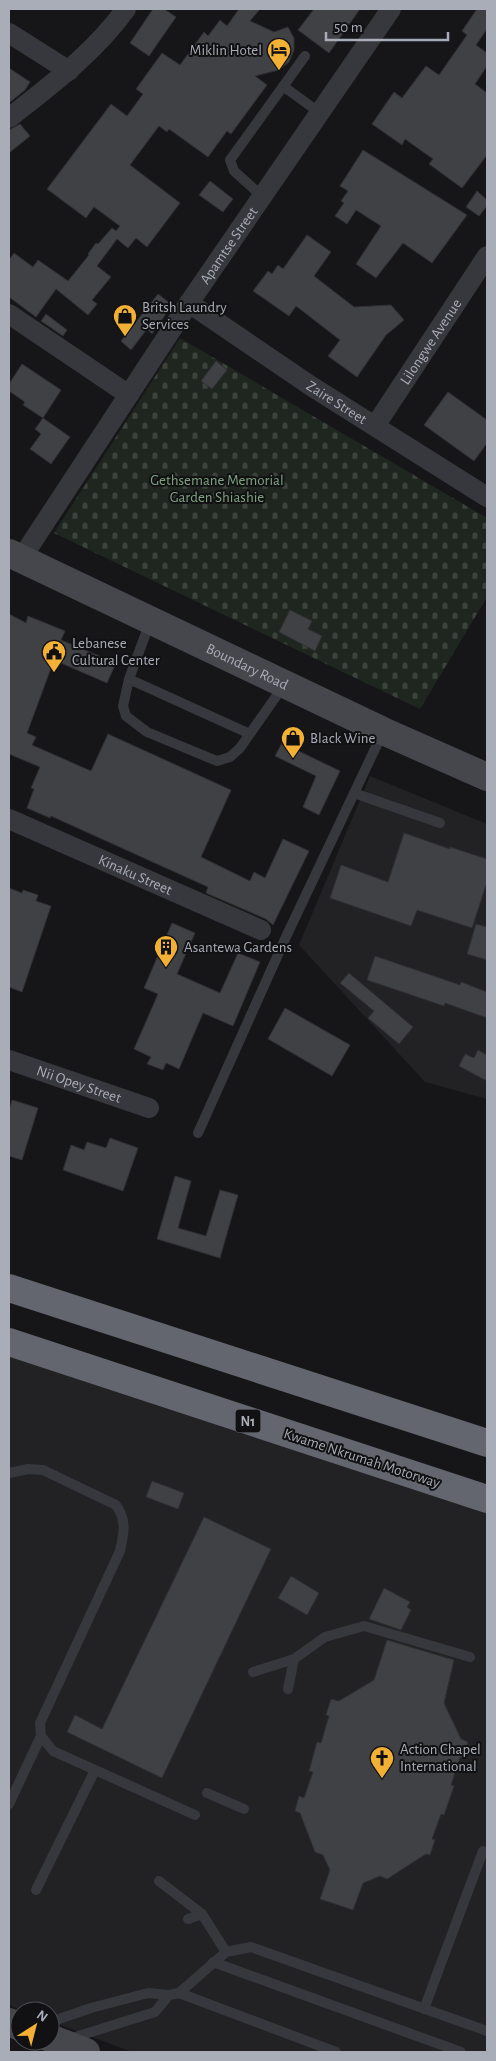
<svg xmlns="http://www.w3.org/2000/svg" width="496" height="2061" font-family="'Alegreya Sans',sans-serif">
<style>
.built{fill:#222225}
.cemetery{fill:url(#cemetery-stones)}
.building{fill:#404145;stroke:#303034}
.lines{fill:none;stroke-linecap:round;stroke-linejoin:round}
.lane{stroke:#37383d;stroke-width:10}
.street{stroke:#37383d;stroke-width:20}
.secondary{stroke:#45474d;stroke-width:28}
.highway{stroke:#63666e;stroke-width:28}
.labels{text-anchor:middle;stroke-width:4;stroke-linejoin:round;paint-order:stroke}
.shield{fill:#111113;stroke:#7b7e86;stroke-width:1}
.shield-label{font-size:14px;font-weight:bold;fill:#a8adb8}
.poi-label{font-size:15px;fill:#a8adb8;stroke:#111113;text-anchor:start}
.street-label{font-size:15px;fill:#a8adb8;stroke:#111113}
.park-label{font-size:15px;fill:#7fa381;stroke:#111113}
</style>
<defs>
<pattern id="cemetery-stones" width="16" height="16" patternUnits="userSpaceOnUse" patternTransform="scale(1.25)"><rect width="16" height="16" fill="#1e261f"/><path d="M2 7V4a2 2 0 0 1 4 0v3zM10 15v-3a2 2 0 0 1 4 0v3z" fill="#3c433d"/></pattern>
</defs>
<rect width="100%" height="100%" fill="#161618"/>
<!-- built -->
<path class="built" d="M370,776L487,824V1099L425,1082L299,945Z
M9,1352L487,1510V2052H132L50,2021V2011H23L9,2005Z"/>
<!-- cemetery -->
<path class="cemetery" d="M180,338L487,518V597L420,709L54,533Z"/>
<!-- building -->
<path class="building" d="M153,9H164L176,17L149,56L130,43Z
M239,9H260L250,21L274,32L288,27L294,38V50L289,62L279,70L255,76L267,85L231,134L227,131L208,157L169,129L167,132L159,126L130,165L180,203L147,247L136,238L128,248L117,239L97,266L111,277L92,300L97,304L88,315L56,289L36,317L9,297V260L14,253L33,267L38,260L68,281L89,255L88,254L96,243L98,244L112,228L116,231L120,226L94,207L86,218L47,189L111,104L127,116L143,94L136,89L162,53L180,65L204,32L208,36L220,20L227,26Z
M314,9H360L329,53L298,30Z
M477,9H487V29L476,45L487,53V66L475,84L487,93V155L462,188L429,164L433,159L405,139L402,145L372,124L394,92L402,98L426,66L439,75L467,35L462,31Z
M9,68L30,82L25,90L9,103Z
M20,124L30,136L9,153V130Z
M363,150L467,215L432,263L403,243L376,278L356,264L381,226L356,210L347,224L335,216L344,203L341,201L348,191L340,186Z
M210,181L233,199L223,212L199,195Z
M477,191L487,200V206L479,216L466,207Z
M307,235L331,252L314,276L354,307L391,305L404,320L386,335L357,377L328,356L340,340L296,306L289,316L253,291L268,271L272,274L278,265L283,269Z
M158,294L172,305L152,334L147,329L131,350L121,341Z
M46,314L67,330L63,336L41,321Z
M216,361L227,370L212,389L201,381Z
M22,364L61,390L43,418L23,405L25,402L9,391V384Z
M448,392L487,420V443L474,461L424,425Z
M43,418L70,437L51,464L30,449L41,434L35,429Z
M290,610L312,621L308,629L322,636L315,651L279,632Z
M9,614L26,623L28,616L65,631L61,640L116,663L107,683L54,660L27,733L36,737L32,745L91,771L108,734L231,790L201,857L250,881L254,872L265,878L283,839L309,851L273,925L266,919L206,893L208,887L51,816L50,818L27,808L34,789L31,788L40,767L9,754Z
M282,743L340,771L319,815L303,807L316,776L275,756Z
M404,833L450,849V847L487,859V882L472,928L417,910L411,926L330,898L341,865L388,882Z
M9,888L22,893L23,890L38,895L36,901L51,906L22,992L9,987Z
M172,923L195,933L177,974L220,993L238,953L260,962L233,1026L203,1013L179,1069L166,1063L163,1070L147,1064L151,1057L134,1049L158,994L144,988Z
M476,924L487,927V960L467,954Z
M375,956L460,985L461,982L487,992V1018L445,1003L444,1006L367,980Z
M349,973L413,1027L399,1044L368,1018L374,1011L340,983Z
M285,1008L350,1045L332,1076L268,1039Z
M478,1050L487,1055V1081L459,1066L465,1054L474,1058Z
M12,1100L38,1108L22,1160L9,1156V1110Z
M110,1138L138,1148L123,1191L63,1170L71,1145L84,1150L87,1142L106,1148Z
M175,1176L191,1181L178,1228L206,1236L220,1190L238,1195L220,1258L157,1239Z
M152,1481L184,1493L178,1509L146,1497Z
M204,1517L271,1549L162,1778L67,1732L75,1715L102,1729Z
M291,1576L319,1593L307,1615L278,1598Z
M384,1588L410,1602L407,1607L411,1610L401,1630L369,1619Z
M387,1640L454,1660L444,1703L461,1739L468,1742L464,1758L460,1757L451,1785L454,1786L444,1815L441,1814L432,1839L435,1840L430,1855L426,1854L387,1879L380,1876L363,1883L353,1910L320,1899L330,1870L323,1855L315,1852L300,1813L295,1811L299,1796L304,1798L313,1772L309,1771L317,1742L321,1743L329,1716L326,1715L331,1699L339,1701L374,1680Z"/>
<g class="lines">
<!-- lane -->
<path class="lane" d="M283,86L320,113
M263,197L234,171L230,160L305,56
M150,622L129,679L123,706L126,716L147,732L217,761L230,757L240,748L284,685
M129,679L250,734
M354,793L440,823
M198,1133L285,939L383,732
M9,1473L28,1469L43,1470L116,1505C127,1521 124,1533 120,1551L40,1723L41,1736L53,1751L195,1815
M253,1672L294,1659L325,1637L364,1626L470,1657
M288,1689L294,1659
M207,1793L244,1809
M9,1804L41,1736
M159,1881L202,1914L226,1952
M36,1890L95,1770
M188,1919L202,1914
M213,1962L461,2052
M179,1993L336,2052
M424,2009L483,1851
M50,2022L91,2008L148,1993L169,1995L179,1993L226,1952L251,1947L487,2031
M69,2039L155,2012L169,1995"/>
<!-- street -->
<g class="street">
<path d="M9,33L69,71"/>
<path d="M9,118C52,84 93,54 126,9"/>
<path id="s1" d="M189,303L311,386L487,497"/>
<path d="M9,314L129,395"/>
<path id="s2" d="M375,426L487,256"/>
<path id="s3" d="M21,559L189,303L391,9"/>
<path id="s4" d="M9,819L261,930"/>
<path id="s5" d="M9,1060L149,1108"/>
</g>
<!-- secondary -->
<g class="secondary">
<path id="s6" d="M9,553L383,731L487,777"/>
<path d="M9,2022L20,2027"/>
<path d="M50,2038L86,2052"/>
</g>
<!-- highway -->
<path class="highway" d="M9,1288L487,1443
M9,1342L487,1499"/>
</g>
<!-- icons -->
<defs>
<g id="hotel-pin" transform="scale(1.25)"><path d="M0 17L-7.5 6A9.5 9.5 0 1 1 7.5 6Z" fill="#f2b134" stroke="#111113"/><path d="M-6-4.5h1.5V1H6V5H4.5V3h-9V5H-6ZM-4 0a1.8 1.8 0 1 1 3.6 0ZM.5 0V-2.5h3Q6-2.5 6 0Z" fill="#111"/></g>
<g id="shop-pin" transform="scale(1.25)"><path d="M0 17L-7.5 6A9.5 9.5 0 1 1 7.5 6Z" fill="#f2b134" stroke="#111113"/><path d="M-5-2.5h2.3a2.7 3.5 0 0 1 5.4 0H5L5.5 6h-11ZM-1.5-2.5h3a1.5 2.3 0 0 0-3 0Z" fill="#111"/></g>
<g id="civic-pin" transform="scale(1.25)"><path d="M0 17L-7.5 6A9.5 9.5 0 1 1 7.5 6Z" fill="#f2b134" stroke="#111113"/><path d="M-.6-6.5H3V-4.5H.6V-3L4-1V1h2V6H-6V1h2V-1L-.6-3ZM-1.2 2.5V6h2.4V2.5Z" fill="#111"/></g>
<g id="building-pin" transform="scale(1.25)"><path d="M0 17L-7.5 6A9.5 9.5 0 1 1 7.5 6Z" fill="#f2b134" stroke="#111113"/><path d="M-4-6H4V6H1V3H-1V6H-4ZM-2.5-4.3h1.7v1.8h-1.7ZM.8-4.3h1.7v1.8H.8ZM-2.5-1h1.7V.8h-1.7ZM.8-1h1.7V.8H.8Z" fill="#111"/></g>
<g id="church-pin" transform="scale(1.25)"><path d="M0 17L-7.5 6A9.5 9.5 0 1 1 7.5 6Z" fill="#f2b134" stroke="#111113"/><path d="M-1.2-6h2.4v3.5h3.3v2.4h-3.3V6h-2.4V-.1h-3.3v-2.4h3.3Z" fill="#111"/></g>
</defs>
<g fill-rule="evenodd">
<use href="#hotel-pin" x="279" y="50"/>
<use href="#shop-pin" x="125" y="316"/>
<use href="#civic-pin" x="54" y="652"/>
<use href="#shop-pin" x="293" y="738"/>
<use href="#building-pin" x="166" y="947"/>
<use href="#church-pin" x="382" y="1758"/>
</g>
<g class="labels">
<!-- shield labels -->
<rect class="shield" x="235.5" y="1409.5" width="25" height="23" rx="4"/>
<g class="shield-label">
<text x="248" y="1426">N1</text>
</g>
<!-- poi labels -->
<g class="poi-label">
<text x="262" y="55" text-anchor="end">Miklin Hotel</text>
<text x="142" y="312">Britsh Laundry<tspan x="142" dy="17">Services</tspan></text>
<text x="72" y="648">Lebanese<tspan x="72" dy="17">Cultural Center</tspan></text>
<text x="310" y="743">Black Wine</text>
<text x="184" y="952">Asantewa Gardens</text>
<text x="400" y="1754">Action Chapel<tspan x="400" dy="17">International</tspan></text>
</g>
<!-- street labels -->
<g class="street-label">
<text dy="5" stroke="none"><textPath href="#s3" startOffset="376">Apamtse Street</textPath></text>
<text dy="5" stroke="none"><textPath href="#s2" startOffset="101">Lilongwe Avenue</textPath></text>
<text dy="5" stroke="none"><textPath href="#s1" startOffset="178">Zaire Street</textPath></text>
<text dy="5" stroke="none"><textPath href="#s6" startOffset="264">Boundary Road</textPath></text>
<text dy="5" stroke="none"><textPath href="#s4" startOffset="138">Kinaku Street</textPath></text>
<text dy="5" stroke="none"><textPath href="#s5" startOffset="74">Nii Opey Street</textPath></text>
<text transform="translate(362 1458) rotate(18)" y="5">Kwame Nkrumah Motorway</text>
</g>
<!-- park labels -->
<g class="park-label">
<text x="217" y="485">Gethsemane Memorial<tspan x="217" dy="17">Garden Shiashie</tspan></text>
</g>
</g>
<!-- border -->
<rect width="496" height="2061" fill="none" stroke="#a8adb8" stroke-width="20"/>
<!-- north arrow -->
<g transform="translate(35 2026) rotate(36)"><circle r="24" fill="#111113" stroke="#4d4f55"/>
<path d="M0-4L9 19L0 12L-9 19Z" fill="#f2b134"/>
<text y="-8" font-size="14" font-weight="bold" text-anchor="middle" fill="#a8adb8">N</text>
</g>
<!-- scale -->
<path d="M326 32v8h122v-8" fill="none" stroke="#a8adb8" stroke-width="2.5"/>
<text x="334" y="32" font-size="15" fill="#a8adb8" stroke="#111113" stroke-width="4" paint-order="stroke">50 m</text>
</svg>
